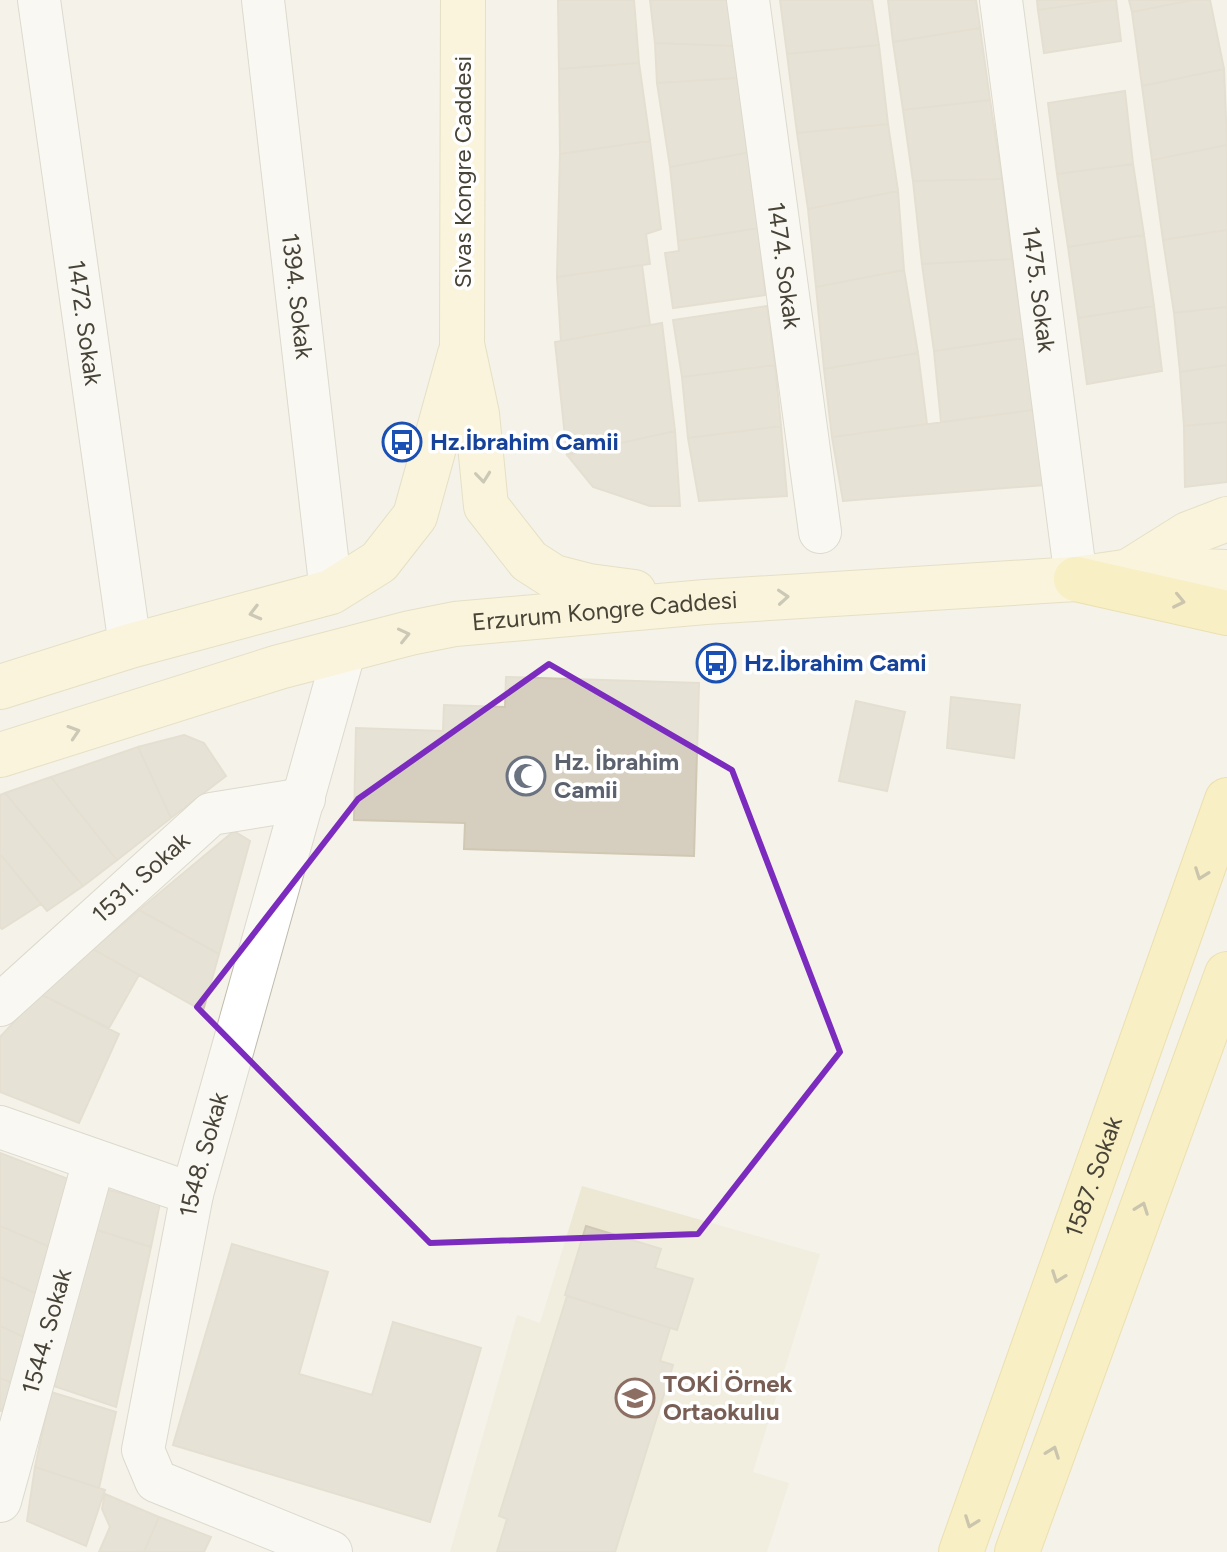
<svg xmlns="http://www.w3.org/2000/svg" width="1227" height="1552" font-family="Figtree,sans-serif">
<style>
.education{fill:#ede8d3}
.building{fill:#d6cfbf;stroke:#d0c8b2;stroke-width:2}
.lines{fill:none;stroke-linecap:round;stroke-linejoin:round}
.street-casing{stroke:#c0bbac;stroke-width:44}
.secondary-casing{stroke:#d3ca99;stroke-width:46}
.primary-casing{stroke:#e2ca69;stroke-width:46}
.street{stroke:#fff;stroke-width:42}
.secondary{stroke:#fef6ca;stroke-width:44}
.primary{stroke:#fcea9a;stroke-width:44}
.oneway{stroke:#9a9479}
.oneway2{stroke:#998e64}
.marked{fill:none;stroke:#7b2cbf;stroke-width:6;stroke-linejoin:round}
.labels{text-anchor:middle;stroke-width:7;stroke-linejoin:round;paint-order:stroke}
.street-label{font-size:24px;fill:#484337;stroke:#fff}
.transit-label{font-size:24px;font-weight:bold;fill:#164399;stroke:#fff;text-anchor:start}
.worship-label{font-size:24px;font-weight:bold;fill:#5b616d;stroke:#fff;text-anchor:start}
.education-label{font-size:24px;font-weight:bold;fill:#785e54;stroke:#fff;text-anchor:start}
</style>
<rect width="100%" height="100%" fill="#f4f2e9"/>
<!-- education -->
<path class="education" d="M582,1186L820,1254L753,1472L789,1483L767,1552H450L517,1315L540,1323Z"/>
<!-- building -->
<path class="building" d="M558,0H634L639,63L559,69Z
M650,0H731L735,46L655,43Z
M780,0H872L879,45L787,54Z
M888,0H976L980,28L893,42Z
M1037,0H1107L1038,10Z
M1107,0H1116L1121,41L1044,53L1038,10Z
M1129,0H1193L1132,12Z
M1193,0H1210L1224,69L1142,86L1132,12Z
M980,28L990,100L903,110L893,42Z
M655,43L735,46L739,78L657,83Z
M879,45L888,124L797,133L787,54Z
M639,63L650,141L560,154L559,69Z
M1224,69L1227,145L1152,160L1142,86Z
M739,78L751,152L670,167L657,83Z
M1125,91L1133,164L1057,174L1048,103Z
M990,100L1002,179L913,181L903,110Z
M888,124L898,191L808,209L797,133Z
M650,141L661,229L646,234L650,264L557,277L560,154Z
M1227,145V230L1163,240L1152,160Z
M751,152L759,228L678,241L670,167Z
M1133,164L1144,235L1068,247L1057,174Z
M1002,179L1012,259L922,264L913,181Z
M898,191L904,270L816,287L808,209Z
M759,228L765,295L673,308L665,253L679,251L678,241Z
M1227,230V307L1174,313L1163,240Z
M1144,235L1154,306L1078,318L1068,247Z
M1012,259L1024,338L934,351L922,264Z
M642,265L650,325L561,341L557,277Z
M904,270L918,353L824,369L816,287Z
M767,306L775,365L682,377L673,320Z
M1154,306L1162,371L1087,384L1078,318Z
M1227,307V365L1180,372L1174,313Z
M662,323L675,431L567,455L555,342Z
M1024,338L1033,410L941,422L934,351Z
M918,353L927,424L832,437L824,369Z
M775,365L781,426L688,438L682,377Z
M1227,365V422L1184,426L1180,372Z
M1033,410L1044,485L843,501L832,437Z
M1227,422V482L1185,487L1184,426Z
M781,426L787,496L699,501L688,438Z
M675,431L680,506H650L593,487L567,455Z
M506,677L699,683L694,856L464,849L465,823L354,820L356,728L443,731L444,705L505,707Z
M951,697L1020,705L1014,758L947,748Z
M856,701L905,712L887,791L839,781Z
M184,735L204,743L226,776L171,818L138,747Z
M138,747L171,818L117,860L51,777Z
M51,777L117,860L83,886L5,793Z
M5,793L83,886L47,911L0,854V795Z
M234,831L250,841L219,954L139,910Z
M0,854L41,904L2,929L0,927Z
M139,910L219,954L203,1011L93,949Z
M93,949L139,975L109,1028L40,994Z
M40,994L119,1034L79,1123L0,1092V1037Z
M0,1153L71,1180L50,1247L0,1226Z
M105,1189L160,1203L151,1247L94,1229Z
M0,1226L50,1247L37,1294L0,1277Z
M586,1226L661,1249L655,1268L693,1279L677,1330L565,1295Z
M94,1229L151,1247L116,1407L54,1386Z
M232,1244L328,1272L299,1374L372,1395L393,1322L481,1348L430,1522L173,1445Z
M0,1277L37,1294L26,1338L0,1326Z
M567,1296L670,1328L660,1361L673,1365L615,1552H497L507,1519L499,1516Z
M0,1326L26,1338L17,1385L0,1378Z
M0,1378L17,1385L1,1411H0Z
M51,1392L116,1412L99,1488L35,1467Z
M35,1467L105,1490L86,1546L27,1521Z
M105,1494L159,1517L144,1552H99L110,1527L102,1509Z
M159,1517L211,1537L204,1552H144Z"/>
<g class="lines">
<!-- street casing -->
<g class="street-casing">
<g id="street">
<path id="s1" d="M39,0L130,646"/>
<path id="s2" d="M263,0L331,592"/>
<path id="s3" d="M748,0L820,532"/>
<path id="s4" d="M1001,0L1076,579"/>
<path id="s5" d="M0,1005L211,814L304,799"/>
<path d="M0,1127L192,1194"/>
<path id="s6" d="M0,1501L94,1161"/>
<path id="s7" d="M331,1552L156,1481L143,1450L192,1194L345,649"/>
</g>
</g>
<!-- secondary casing -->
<g class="secondary-casing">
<g id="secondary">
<path d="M463,0L462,344L477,414L486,506L529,561L554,577L589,586L634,592"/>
<path d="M1129,571L1188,534L1227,519"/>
<path d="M0,687L130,646L331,592L379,562L415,516L460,354"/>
<path id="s8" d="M0,755L279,667L410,633L455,624L705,602L1076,579L1145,569L1227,572"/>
</g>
</g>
<!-- primary casing -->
<g class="primary-casing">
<g id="primary">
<path d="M1076,579L1227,613"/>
<path id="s9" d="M961,1552L1227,800"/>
<path d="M1017,1552L1227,974"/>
</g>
</g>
<!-- street -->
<use href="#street" class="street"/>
<!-- secondary -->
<use href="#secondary" class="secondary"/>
<!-- primary -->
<use href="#primary" class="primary"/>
</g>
<!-- one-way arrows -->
<defs><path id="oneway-chevron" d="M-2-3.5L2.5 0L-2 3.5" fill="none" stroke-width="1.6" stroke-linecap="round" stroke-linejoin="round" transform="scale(2)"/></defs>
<g class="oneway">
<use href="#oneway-chevron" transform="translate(483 477) rotate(84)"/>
<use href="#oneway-chevron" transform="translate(783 597) rotate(-4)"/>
<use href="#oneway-chevron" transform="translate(255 613) rotate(165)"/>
<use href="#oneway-chevron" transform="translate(404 635) rotate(-13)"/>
<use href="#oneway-chevron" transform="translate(74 732) rotate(-18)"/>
</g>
<g class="oneway2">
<use href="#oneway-chevron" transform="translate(1179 601) rotate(12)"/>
<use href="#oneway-chevron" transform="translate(1201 874) rotate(110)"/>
<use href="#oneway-chevron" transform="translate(1142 1208) rotate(-70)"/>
<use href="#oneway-chevron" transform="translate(1058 1277) rotate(110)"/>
<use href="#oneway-chevron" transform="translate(1053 1452) rotate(-70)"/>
<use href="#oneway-chevron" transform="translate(971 1522) rotate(110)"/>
</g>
<!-- marked area -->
<path d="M0 0H1227V1552H0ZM549,664L732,770L840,1052L698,1234L430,1243L197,1007L358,799Z" fill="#f4f2e9" fill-opacity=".55" fill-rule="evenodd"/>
<path class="marked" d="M549,664L732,770L840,1052L698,1234L430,1243L197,1007L358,799Z"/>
<!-- icons -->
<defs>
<g id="bus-ring" transform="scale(2)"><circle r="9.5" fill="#fff" stroke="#1a4fb4" stroke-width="1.5"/><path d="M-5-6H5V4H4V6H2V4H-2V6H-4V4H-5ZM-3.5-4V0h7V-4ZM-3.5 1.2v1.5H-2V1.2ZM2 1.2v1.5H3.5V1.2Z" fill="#1a4fb4"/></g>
<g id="mosque-ring" transform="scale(2)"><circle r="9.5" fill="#fff" stroke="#6b7280" stroke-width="1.5"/><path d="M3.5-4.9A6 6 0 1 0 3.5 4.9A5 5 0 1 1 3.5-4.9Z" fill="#6b7280"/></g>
<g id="school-ring" transform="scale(2)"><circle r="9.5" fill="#fff" stroke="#8d6e63" stroke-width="1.5"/><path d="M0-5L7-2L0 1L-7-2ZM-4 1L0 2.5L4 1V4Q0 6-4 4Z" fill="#8d6e63"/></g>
</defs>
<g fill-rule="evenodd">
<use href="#bus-ring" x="402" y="442"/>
<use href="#bus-ring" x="716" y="663"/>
<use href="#mosque-ring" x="526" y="776"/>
<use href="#school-ring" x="635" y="1398"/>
</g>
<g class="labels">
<!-- street labels -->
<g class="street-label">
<text transform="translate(463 172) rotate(-90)" y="8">Sivas Kongre Caddesi</text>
<text dy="8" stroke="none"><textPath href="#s3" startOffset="268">1474. Sokak</textPath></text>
<text dy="8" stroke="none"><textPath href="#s4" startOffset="292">1475. Sokak</textPath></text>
<text dy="8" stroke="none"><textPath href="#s2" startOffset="298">1394. Sokak</textPath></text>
<text dy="8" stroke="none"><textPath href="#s1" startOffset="326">1472. Sokak</textPath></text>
<text dy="8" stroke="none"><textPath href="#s8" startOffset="624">Erzurum Kongre Caddesi</textPath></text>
<text dy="8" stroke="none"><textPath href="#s5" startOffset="190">1531. Sokak</textPath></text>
<text dy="8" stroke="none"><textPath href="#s7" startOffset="524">1548. Sokak</textPath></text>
<text dy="8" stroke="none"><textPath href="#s9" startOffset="398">1587. Sokak</textPath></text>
<text dy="8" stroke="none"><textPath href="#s6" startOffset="176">1544. Sokak</textPath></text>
</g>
<!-- transit labels -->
<g class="transit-label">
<text x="430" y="450">Hz.İbrahim Camii</text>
<text x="744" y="671">Hz.İbrahim Cami</text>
</g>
<!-- worship labels -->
<g class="worship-label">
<text x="554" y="770">Hz. İbrahim<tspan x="554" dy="28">Camii</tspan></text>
</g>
<!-- education labels -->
<g class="education-label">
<text x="663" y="1392">TOKİ Örnek<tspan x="663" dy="28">Ortaokulıu</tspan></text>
</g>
</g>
</svg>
